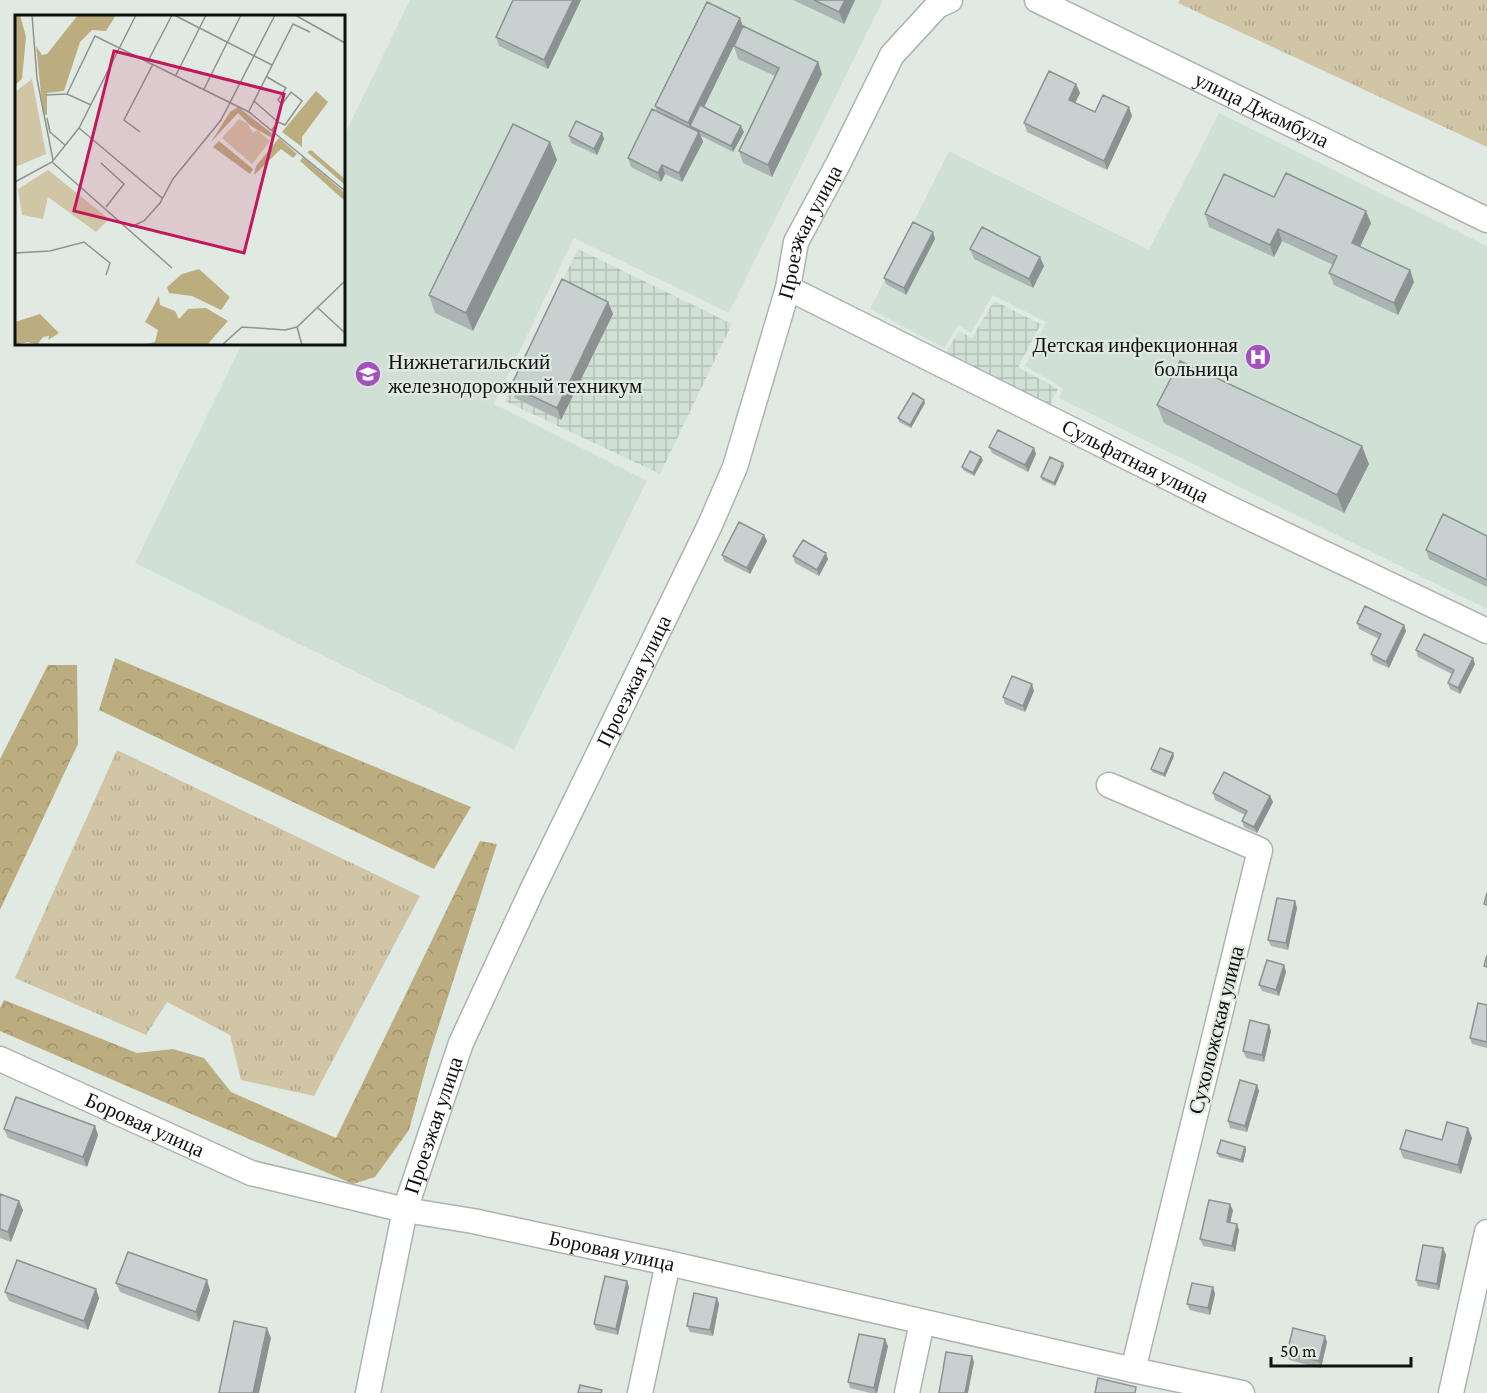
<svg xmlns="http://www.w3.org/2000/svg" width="1487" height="1393" font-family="'Crimson Pro',serif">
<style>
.built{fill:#d1e0d5}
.industrial{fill:url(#industrial-grid)}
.grass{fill:url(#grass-tufts)}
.forest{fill:url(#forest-crowns)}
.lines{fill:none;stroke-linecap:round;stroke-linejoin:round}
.minor-casing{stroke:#acb4af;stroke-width:27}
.minor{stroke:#fff;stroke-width:24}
.wall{fill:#aab4b3}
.shaded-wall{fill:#8b9292}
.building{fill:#c6d1d0;stroke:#8b9292;stroke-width:1.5}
.labels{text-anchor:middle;stroke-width:4.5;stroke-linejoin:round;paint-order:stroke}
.street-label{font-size:21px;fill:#0f110f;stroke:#e1e9e3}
.poi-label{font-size:21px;fill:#0f110f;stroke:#e1e9e3;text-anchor:end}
.inset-road{fill:none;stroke:#8d938e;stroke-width:1.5}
.view{fill:#c2185b;fill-opacity:0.15;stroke:#c2185b;stroke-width:3}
.inset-edge{fill:none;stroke:#0f110f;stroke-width:3}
</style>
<defs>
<pattern id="industrial-grid" width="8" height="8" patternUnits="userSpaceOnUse" patternTransform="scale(1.5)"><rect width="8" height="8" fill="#d1e0d5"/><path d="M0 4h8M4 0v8" fill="none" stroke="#b2bfb6"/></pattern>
<pattern id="grass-tufts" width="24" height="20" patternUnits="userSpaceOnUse" patternTransform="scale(1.5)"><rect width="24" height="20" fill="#d0c5a5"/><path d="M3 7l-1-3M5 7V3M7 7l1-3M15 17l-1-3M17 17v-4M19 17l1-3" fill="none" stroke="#b1a88d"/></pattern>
<pattern id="forest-crowns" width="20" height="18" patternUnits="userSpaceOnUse" patternTransform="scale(1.5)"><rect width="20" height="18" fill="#bcad80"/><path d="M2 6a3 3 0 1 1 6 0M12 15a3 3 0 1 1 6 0" fill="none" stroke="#a0946d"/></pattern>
</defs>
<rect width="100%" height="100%" fill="#e1e9e3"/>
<!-- built -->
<path class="built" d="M410,0H883L729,313L574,238L494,404L647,481L514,750L135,563L242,344H344V136Z
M1219,113L1487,246V609L1059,398L1063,388L1025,366L1046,322L993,295L971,333L958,325L944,348L870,309L949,151L1149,250Z"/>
<!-- industrial -->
<path class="industrial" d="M578,249L732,324L660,474L505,401Z
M994,301L1041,324L1018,367L1058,389L1048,408L944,356L959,331L972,338Z"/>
<!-- grass -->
<path class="grass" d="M1180,0H1487V147L1178,3Z
M117,750L420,896L314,1096L241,1080L230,1035L167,1002L146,1035L15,978Z"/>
<!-- forest -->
<path class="forest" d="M115,658L471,807L434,869L99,710Z
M48,665H77L78,744L0,910V759Z
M480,841L497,844L430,1053L409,1130L375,1177L353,1184L0,1031V1008L4,1000L137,1053L173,1049L204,1058L231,1092L336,1138Z"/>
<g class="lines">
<!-- minor casing -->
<g class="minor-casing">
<g id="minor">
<path id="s1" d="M1037,0L1487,220"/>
<path id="s2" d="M788,288L1227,507L1487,631"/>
<path d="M1109,785L1260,850L1133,1370"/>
<path id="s3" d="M0,1059L251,1173L405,1210L473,1221L668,1263L1133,1370L1242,1393"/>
<path id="s4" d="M368,1393L405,1210L461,1043L533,888L710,525L735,467L788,288L796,242L838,164L892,55L937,6L950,0"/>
<path d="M640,1393L668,1263"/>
<path d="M907,1393L922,1322"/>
<path d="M1451,1393L1487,1232"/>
</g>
</g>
<!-- minor -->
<use href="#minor" class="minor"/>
</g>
<!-- wall -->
<path class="wall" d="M581,0L548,69L499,46L496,37Z
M793,0H855L844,24Z
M740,18L743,27L818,62L822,74L772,177L743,163L739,151L775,76L738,59L734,46L736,41L704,107L744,132L733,152L701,136L703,142L682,182L665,174L661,182L631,167L628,158L657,111L655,106Z
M1076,84L1080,93L1075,103L1095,112L1132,116L1107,170L1027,132L1024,123Z
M602,133L604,139L597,155L571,143L569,136Z
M550,142L557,160L473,331L435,313L429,295Z
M1274,197L1371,223L1360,247L1410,270L1414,282L1398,315L1334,285L1329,273L1333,265L1282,241L1274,257L1209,227L1205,214Z
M935,239L906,295L886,284L884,278Z
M970,249L1040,257L1044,266L1033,288L974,259Z
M608,302L613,314L561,420L515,398L511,386Z
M925,403L911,428L899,422L898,418Z
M1157,405L1369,464L1344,513L1164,423Z
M989,447L1034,448L1036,454L1028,472L992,453Z
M983,460L974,476L963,470L962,467Z
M1063,463L1064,466L1055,486L1042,480L1041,477Z
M764,535L767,541L750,574L724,561L722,555Z
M1487,536V587L1429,559L1426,550Z
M793,556L828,559L819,576L795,563Z
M1357,623L1404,625L1406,631L1389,668L1373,661L1371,654L1379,639L1359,629Z
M1416,650L1475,664L1460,694L1450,689L1448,683L1452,674L1418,657Z
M1034,691L1025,712L1005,704L1003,697Z
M1174,756L1165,777L1152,772L1151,769Z
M1213,793L1270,796L1273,802L1257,833L1244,827L1242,821L1245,815L1215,800Z
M1295,901L1297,908L1288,950L1271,946L1268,940Z
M1284,965L1286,972L1279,996L1262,991L1259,985Z
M1487,1005V1048L1472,1044L1470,1038Z
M1269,1025L1271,1031L1264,1062L1246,1058L1243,1051Z
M1257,1085L1259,1091L1247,1132L1230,1128L1228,1121Z
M95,1126L98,1135L87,1167L8,1138L4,1129Z
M1468,1128L1472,1138L1461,1174L1403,1158L1400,1149L1442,1140Z
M1245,1147L1246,1150L1243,1163L1219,1157L1217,1153Z
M0,1194L23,1210L11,1242L0,1238Z
M1233,1210L1230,1223L1239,1230L1235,1252L1203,1246L1200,1239Z
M1443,1248L1446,1255L1439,1290L1418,1286L1416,1280Z
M627,1281L629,1287L618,1335L596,1330L594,1324Z
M116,1283L210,1290L199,1322L120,1292Z
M1213,1287L1215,1294L1210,1315L1190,1310L1187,1304Z
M96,1289L99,1298L88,1330L9,1301L5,1292Z
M717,1298L719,1304L713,1336L690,1332L687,1326Z
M1327,1342L1321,1368L1289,1360L1287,1353Z
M888,1346L877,1393H870L850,1388L848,1382Z"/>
<!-- shaded-wall -->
<path class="shaded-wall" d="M573,0H581L548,69L544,60Z
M845,0H855L844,24L839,12Z
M740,18L743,27L694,128L690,126L688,123Z
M818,62L822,74L772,177L768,165Z
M1076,84L1080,93L1072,109L1069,100Z
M1129,107L1132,116L1107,170L1104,161Z
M741,126L744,132L733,152L731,146Z
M699,132L703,142L682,182L679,173Z
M602,133L604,139L597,155L594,149Z
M550,142L557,160L473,331L466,313Z
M662,165L665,174L661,182L658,173Z
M1366,211L1371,223L1356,255L1352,243Z
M1278,229L1282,241L1274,257L1270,245Z
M933,232L935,239L906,295L904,288Z
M1040,257L1044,266L1033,288L1029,279Z
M1410,270L1414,282L1398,315L1394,303Z
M608,302L613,314L561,420L557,408Z
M924,400L925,403L911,428L910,425Z
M1362,446L1369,464L1344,513L1337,495Z
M1034,448L1036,454L1028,472L1025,465Z
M981,457L983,460L974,476L973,473Z
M1063,463L1064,466L1055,486L1054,483Z
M764,535L767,541L750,574L747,568Z
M826,553L828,559L819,576L817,570Z
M1404,625L1406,631L1389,668L1386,662Z
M1473,658L1475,664L1460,694L1458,688Z
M1032,684L1034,691L1025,712L1023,706Z
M1173,753L1174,756L1165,777L1164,774Z
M1270,796L1273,802L1257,833L1254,827Z
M1295,901L1297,908L1288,950L1286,943Z
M1284,965L1286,972L1279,996L1276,990Z
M1269,1025L1271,1031L1264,1062L1262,1055Z
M1257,1085L1259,1091L1247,1132L1245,1126Z
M95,1126L98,1135L87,1167L83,1157Z
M1468,1128L1472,1138L1461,1174L1458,1165Z
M1245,1147L1246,1150L1243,1163L1241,1160Z
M19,1201L23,1210L11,1242L8,1232Z
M1230,1204L1233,1210L1229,1228L1227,1222Z
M1237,1224L1239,1230L1235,1252L1232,1246Z
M1443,1248L1446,1255L1439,1290L1437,1284Z
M207,1280L210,1290L199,1322L196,1312Z
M627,1281L629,1287L618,1335L616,1329Z
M1213,1287L1215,1294L1210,1315L1208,1308Z
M96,1289L99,1298L88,1330L84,1321Z
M717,1298L719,1304L713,1336L710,1330Z
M267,1328L271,1338L259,1393H253Z
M1325,1336L1327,1342L1321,1368L1319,1361Z
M885,1339L888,1346L877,1393H876L874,1388Z
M972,1356L974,1362L968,1393H965Z"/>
<!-- building -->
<path class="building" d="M513,0H573L544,60L496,37Z
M814,0H845L839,12Z
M707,2L740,18L688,123L655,106Z
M743,26L818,62L768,165L739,151L779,68L734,46Z
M1049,71L1076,84L1069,100L1095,112L1103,95L1129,107L1104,161L1024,123Z
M700,105L741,126L731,146L690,126Z
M652,109L699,132L679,173L662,165L658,173L628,158Z
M576,121L602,133L594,149L569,136Z
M513,124L550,142L466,313L429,295Z
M1286,173L1366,211L1352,243L1410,270L1394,303L1329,273L1337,256L1278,229L1270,245L1205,214L1224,174L1274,197Z
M913,222L933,232L904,288L884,278Z
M982,227L1040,257L1029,279L970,249Z
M562,279L608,302L557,408L511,386Z
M1180,361L1362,446L1337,495L1157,405Z
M913,393L924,400L910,425L898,418Z
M998,430L1034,448L1025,465L989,447Z
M970,451L981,457L973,473L962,467Z
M1050,457L1063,463L1054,483L1041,477Z
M1443,514L1487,536V580L1426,550Z
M739,522L764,535L747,568L722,555Z
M803,540L826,553L817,570L793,556Z
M1365,606L1404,625L1386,662L1371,654L1381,634L1357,623Z
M1424,634L1473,658L1458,688L1448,683L1454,670L1416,650Z
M1012,676L1032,684L1023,706L1003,697Z
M1160,748L1173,753L1164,774L1151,769Z
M1224,772L1270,796L1254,827L1242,821L1247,811L1213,793Z
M1487,893V905L1484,904Z
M1277,898L1295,901L1286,943L1268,940Z
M1487,955V967L1484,966Z
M1267,960L1284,965L1276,990L1259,985Z
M1478,1003L1487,1005V1042L1470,1038Z
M1250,1020L1269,1025L1262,1055L1243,1051Z
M1240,1080L1257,1085L1245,1126L1228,1121Z
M16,1097L95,1126L83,1157L4,1129Z
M1447,1122L1468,1128L1458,1165L1400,1149L1406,1130L1442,1140Z
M1221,1140L1245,1147L1241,1160L1217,1153Z
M0,1194L19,1201L8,1232L0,1229Z
M1209,1200L1230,1204L1227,1222L1237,1224L1232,1246L1200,1239Z
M1423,1245L1443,1248L1437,1284L1416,1280Z
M128,1252L207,1280L196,1312L116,1283Z
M17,1260L96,1289L84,1321L5,1292Z
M605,1276L627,1281L616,1329L594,1324Z
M1192,1283L1213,1287L1208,1308L1187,1304Z
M694,1293L717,1298L710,1330L687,1326Z
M234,1321L267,1328L253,1393H219Z
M1293,1328L1325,1336L1319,1361L1287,1353Z
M859,1334L885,1339L874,1388L848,1382Z
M946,1352L972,1356L965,1393H939Z
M1098,1378L1136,1387L1135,1393H1095Z
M580,1385L602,1390L601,1393H578Z"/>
<!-- icons -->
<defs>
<g id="hospital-disc" transform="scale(1.35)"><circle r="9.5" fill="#a451c0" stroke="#e1e9e3"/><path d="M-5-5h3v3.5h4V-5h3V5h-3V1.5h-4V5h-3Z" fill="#fff"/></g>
<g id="university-disc" transform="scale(1.35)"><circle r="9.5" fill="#a451c0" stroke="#e1e9e3"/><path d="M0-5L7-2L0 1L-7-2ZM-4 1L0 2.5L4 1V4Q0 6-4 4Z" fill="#fff"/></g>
</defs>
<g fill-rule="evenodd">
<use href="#hospital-disc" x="1258" y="357"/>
<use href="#university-disc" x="368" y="374"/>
</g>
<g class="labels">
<!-- street labels -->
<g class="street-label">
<text dy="7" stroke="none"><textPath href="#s1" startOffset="250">улица Джамбула</textPath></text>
<text dy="7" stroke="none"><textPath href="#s4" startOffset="1248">Проезжая улица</textPath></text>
<text dy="7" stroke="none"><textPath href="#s2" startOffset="388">Сульфатная улица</textPath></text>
<text dy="7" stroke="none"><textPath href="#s4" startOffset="764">Проезжая улица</textPath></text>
<text transform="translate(1216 1030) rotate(-76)" y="7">Сухоложская улица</text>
<text dy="7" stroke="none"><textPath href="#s3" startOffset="159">Боровая улица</textPath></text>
<text dy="7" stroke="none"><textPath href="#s4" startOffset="276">Проезжая улица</textPath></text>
<text dy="7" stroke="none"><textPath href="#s3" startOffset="645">Боровая улица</textPath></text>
</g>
<!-- poi labels -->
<g class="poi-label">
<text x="1238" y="352">Детская инфекционная<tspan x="1238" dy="24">больница</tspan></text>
<text x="388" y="369" text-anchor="start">Нижнетагильский<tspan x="388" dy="24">железнодорожный техникум</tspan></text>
</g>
</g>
<!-- overview -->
<g transform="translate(15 15)">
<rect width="330" height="330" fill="#e1e9e3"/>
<path d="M17,64L31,139L0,152V77ZM224,104L232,108L238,118L242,115L255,126L237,149L207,123ZM33,155L94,204L81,217L33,182L28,204L7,200L3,174Z" fill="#d0c5a5"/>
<path d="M0,0H5L11,22L7,64L0,70ZM63,0H101L91,16L77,15L65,27L49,76L32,78V100L28,99L21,31L27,40L32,39ZM301,76L313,87L287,122V132L267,117ZM223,92L260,121L257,123L236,111L223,98L196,127L215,97ZM264,123L282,139L278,143L266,134L239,160L241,151ZM204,126L238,154L235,159L198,132ZM296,135L330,164V170L292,137ZM288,142L330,178V186L285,146ZM184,254L215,282L206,295L177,281L154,278L152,272L167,259ZM144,281L145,290L160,296L164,304L173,294L191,293L213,306L192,330H126L140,327L143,315L130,307ZM25,299L44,318L33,325L34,321L28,322L22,330L13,327L0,330V307Z" fill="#bcad80"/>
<path class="inset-road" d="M17,0L22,64L38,145M159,0L257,50M280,0L330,28M133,46L157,0M161,60L191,0M252,62L271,73L263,85L267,89L276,77L287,86L270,110L263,107M189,74L226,0M52,79L80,21L234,97L330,176M31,80L52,79L76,90M239,86L263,107L257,115M234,96L278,9L295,17M32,103L35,117L50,130M64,113L147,183M125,117L109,105L138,49M37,147L157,253M86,148L109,169L91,192M0,167L37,147L64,113L121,0M115,212L129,206L145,188L158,164L206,105L260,0M0,238L35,236L69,227L95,248L91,260M303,293L330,318M282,312L287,330M207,330L227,312L270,315L282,312L330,266"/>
<path class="view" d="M99,36L269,79L229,238L59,196Z"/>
<rect width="330" height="330" class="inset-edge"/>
</g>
<!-- scale -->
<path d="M1271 1357v9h140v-9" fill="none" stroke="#0f110f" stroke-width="3"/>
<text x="1280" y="1357" font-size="18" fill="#0f110f" stroke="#e1e9e3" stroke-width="4.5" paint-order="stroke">50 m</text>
</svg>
